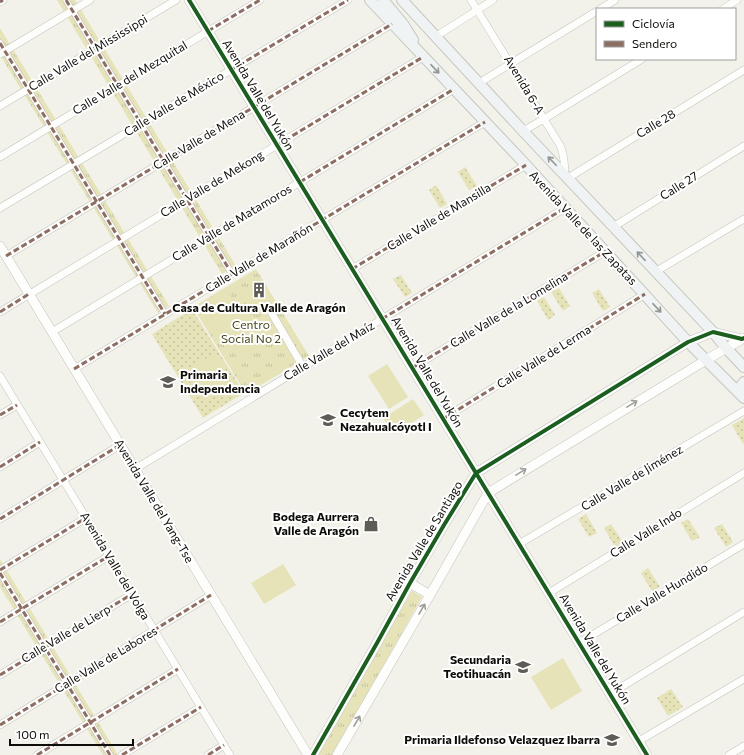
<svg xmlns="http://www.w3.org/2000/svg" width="744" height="755" font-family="Commissioner,sans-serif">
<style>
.grass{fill:url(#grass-dots)}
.park{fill:url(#park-tufts)}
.pitch{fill:#e5e3b7}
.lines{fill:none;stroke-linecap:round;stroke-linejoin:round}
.pedestrian-casing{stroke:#c5c5bf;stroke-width:7}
.minor-casing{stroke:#c5c5bf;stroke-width:8}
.tertiary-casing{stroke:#c5c5bf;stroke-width:10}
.secondary-casing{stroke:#c5c5bf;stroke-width:12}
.pedestrian{stroke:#fdfdfc;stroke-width:5.5}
.minor{stroke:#fdfdfc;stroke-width:7}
.tertiary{stroke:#fdfdfc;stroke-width:9}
.secondary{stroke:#eff3f3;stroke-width:10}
.quiet{stroke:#8d6e63;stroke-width:3;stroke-dasharray:6 3;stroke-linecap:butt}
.cycleway-casing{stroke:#fff;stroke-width:6}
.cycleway{stroke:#1b5e20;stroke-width:4}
.oneway{stroke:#959795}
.oneway2{stroke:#9d9d9a}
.labels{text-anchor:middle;stroke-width:4;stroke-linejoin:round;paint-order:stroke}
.street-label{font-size:12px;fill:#0d0c08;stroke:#fff}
.poi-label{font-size:12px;font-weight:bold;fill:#0d0c08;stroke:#fff;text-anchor:end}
.park-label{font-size:12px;fill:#49461b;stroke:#fff}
</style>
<defs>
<pattern id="grass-dots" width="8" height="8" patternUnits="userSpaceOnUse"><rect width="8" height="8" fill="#e5e3b7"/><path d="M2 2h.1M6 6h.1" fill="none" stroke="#c3c29c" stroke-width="1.8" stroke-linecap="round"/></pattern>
<pattern id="park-tufts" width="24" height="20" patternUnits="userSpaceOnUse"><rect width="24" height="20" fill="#e5e3b7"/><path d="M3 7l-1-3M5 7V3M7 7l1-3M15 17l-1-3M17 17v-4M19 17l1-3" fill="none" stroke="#c3c29c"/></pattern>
</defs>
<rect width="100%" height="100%" fill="#f2f2ea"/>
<!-- grass -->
<path class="grass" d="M465,167L477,186L469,190L458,172Z
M436,185L447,204L440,208L429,190Z
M401,275L412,293L405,297L393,279Z
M559,288L570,306L563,311L551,292Z
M599,289L610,307L603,311L592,293Z
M544,297L555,315L548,320L537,301Z
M192,309L244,393L203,418L152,334Z
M744,418V443L743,444L732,425Z
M586,514L597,533L589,537L578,519Z
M688,519L700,537L692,541L681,523Z
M611,524L623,542L615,547L604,528Z
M722,524L733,542L726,547L714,528Z
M648,568L660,587L652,591L641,573Z
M671,689L683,707L668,716L657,698Z"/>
<!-- park -->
<path class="park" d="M57,0H75L236,266L222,274Z
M0,28L169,306L158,313L0,55Z
M256,269L309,356L246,394L193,307Z
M0,559L118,755H103L0,587Z
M412,591L422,597L333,755H320L318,753Z"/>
<!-- pitch -->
<path class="pitch" d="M226,288L260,343L237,357L212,316L204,321L195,307Z
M215,353L234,383L203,402L184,372Z
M387,364L408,397L389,409L368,376Z
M413,399L424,415L394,434L383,418Z
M283,564L296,585L264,604L251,583Z
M563,658L582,691L551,710L531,677Z"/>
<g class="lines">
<!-- pedestrian casing -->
<g class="pedestrian-casing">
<path id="pedestrian" d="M66,0L232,274
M0,43L165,314
M0,573L110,755"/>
</g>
<!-- minor casing -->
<g class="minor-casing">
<path id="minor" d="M471,0L561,147C564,157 565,165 565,175
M0,2L3,0
M600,9L615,0
M723,9L737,0
M435,37L493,0
M0,54L90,0
M479,83L597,11
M0,106L176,0
M523,131L544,119L642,59
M0,157L260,0
M568,178L744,70
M0,208L348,0
M613,227L744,146
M6,256L392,24
M352,269L526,165
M655,272L744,219
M267,305L303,367
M0,312L423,57
M52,332L454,89
M412,368L606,251
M74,369L485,122
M0,376L230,755
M0,415L17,405
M443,419L645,294
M0,467L40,442
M135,469L565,208
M0,519L120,445
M519,544L744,411
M0,570L86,518
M549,593L744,473
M0,622L109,556
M579,643L744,544
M0,675L132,594
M610,694L744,612
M0,725L211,595
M639,741L744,679
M37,755L178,669
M122,755L201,707
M208,755L224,745
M729,755L744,746"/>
</g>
<!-- tertiary casing -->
<g class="tertiary-casing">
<path id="tertiary" d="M189,0L647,755
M0,246L308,755
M410,583L430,595
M313,755L377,643L410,583L444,525L476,473L688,342L713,332L742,339
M337,755L430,595L488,493L706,360L744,338"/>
</g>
<!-- secondary casing -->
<g class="secondary-casing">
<path id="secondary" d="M370,0L526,165L688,342L744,398
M383,0L403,24L413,40
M402,0L523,131L713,332L726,348L744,367
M740,393L741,386L744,382"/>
</g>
<!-- pedestrian -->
<use href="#pedestrian" class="pedestrian"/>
<!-- minor -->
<use href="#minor" class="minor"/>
<!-- tertiary -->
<use href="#tertiary" class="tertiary"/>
<!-- secondary -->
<use href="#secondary" class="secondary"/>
<!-- quiet -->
<path class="quiet" d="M66,0L232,274
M0,2L3,0
M208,31L260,0
M0,43L165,314
M231,70L348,0
M277,145L423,57
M300,182L454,89
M6,256L392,24
M352,269L526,165
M0,312L29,294
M382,319L565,208
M412,368L606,251
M74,369L485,122
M0,415L17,405
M443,419L645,294
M0,467L40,442
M0,519L120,445
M0,570L86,518
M0,573L110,755
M0,622L109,556
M0,675L132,594
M0,725L211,595
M37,755L178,669
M122,755L201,707
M208,755L224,745"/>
<!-- cycleway casing -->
<g class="cycleway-casing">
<path id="cycleway" d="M189,0L647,755
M313,755L377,643L410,583L444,525L476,473L688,342L713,332L742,339L744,338"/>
</g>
<!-- cycleway -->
<use href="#cycleway" class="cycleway"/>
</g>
<!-- one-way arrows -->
<defs><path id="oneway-shaft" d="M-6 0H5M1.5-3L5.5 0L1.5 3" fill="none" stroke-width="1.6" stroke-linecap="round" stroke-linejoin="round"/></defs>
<g class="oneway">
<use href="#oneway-shaft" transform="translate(435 69) rotate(47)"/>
<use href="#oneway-shaft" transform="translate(552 161) rotate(-134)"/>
<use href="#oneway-shaft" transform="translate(641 256) rotate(-133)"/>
<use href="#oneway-shaft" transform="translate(657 308) rotate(47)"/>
</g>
<g class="oneway2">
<use href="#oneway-shaft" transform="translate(632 404) rotate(-31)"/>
<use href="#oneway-shaft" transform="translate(521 472) rotate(-31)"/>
<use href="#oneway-shaft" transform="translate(422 609) rotate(-60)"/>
<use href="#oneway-shaft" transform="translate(357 721) rotate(-60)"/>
</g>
<!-- icons -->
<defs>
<g id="building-bare" transform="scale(1.2)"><path d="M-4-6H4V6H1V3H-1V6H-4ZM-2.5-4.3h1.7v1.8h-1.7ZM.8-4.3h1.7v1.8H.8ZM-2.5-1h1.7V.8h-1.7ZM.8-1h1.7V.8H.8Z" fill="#5d5c57" stroke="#fff" stroke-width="2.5" paint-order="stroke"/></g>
<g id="school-bare" transform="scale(1.2)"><path d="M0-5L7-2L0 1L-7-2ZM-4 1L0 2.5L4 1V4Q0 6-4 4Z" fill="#5d5c57" stroke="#fff" stroke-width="2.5" paint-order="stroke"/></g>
<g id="university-bare" transform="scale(1.2)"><path d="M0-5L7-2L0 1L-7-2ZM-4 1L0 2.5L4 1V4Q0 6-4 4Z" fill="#5d5c57" stroke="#fff" stroke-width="2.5" paint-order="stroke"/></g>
<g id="shop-bare" transform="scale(1.2)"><path d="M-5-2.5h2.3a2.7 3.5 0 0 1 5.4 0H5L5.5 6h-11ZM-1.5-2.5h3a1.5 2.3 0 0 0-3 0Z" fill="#5d5c57" stroke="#fff" stroke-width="2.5" paint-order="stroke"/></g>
</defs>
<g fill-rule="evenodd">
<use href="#building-bare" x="259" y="290"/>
<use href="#school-bare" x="168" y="382"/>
<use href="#university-bare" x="328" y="420"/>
<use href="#shop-bare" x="371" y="524"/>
<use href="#school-bare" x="523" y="667"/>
<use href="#school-bare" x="612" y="740"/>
</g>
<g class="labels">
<!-- street labels -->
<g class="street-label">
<text transform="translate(88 53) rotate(-31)" y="4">Calle Valle del Mississippi</text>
<text transform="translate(130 78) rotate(-31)" y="4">Calle Valle del Mezquital</text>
<text transform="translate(524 85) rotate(59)" y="4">Avenida 6-A</text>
<text transform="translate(258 95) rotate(59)" y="4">Avenida Valle del Yukón</text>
<text transform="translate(174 104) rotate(-31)" y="4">Calle Valle de México</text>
<text transform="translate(656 124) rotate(-31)" y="4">Calle 28</text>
<text transform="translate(199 140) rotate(-31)" y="4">Calle Valle de Mena</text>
<text transform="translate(212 184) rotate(-31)" y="4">Calle Valle de Mekong</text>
<text transform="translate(679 186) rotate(-32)" y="4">Calle 27</text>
<text transform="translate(439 217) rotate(-31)" y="4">Calle Valle de Mansilla</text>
<text transform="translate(232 223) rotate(-31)" y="4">Calle Valle de Matamoros</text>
<text transform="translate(583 228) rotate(47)" y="4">Avenida Valle de las Zapatas</text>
<text transform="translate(259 258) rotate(-31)" y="4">Calle Valle de Marañón</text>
<text transform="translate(509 310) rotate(-31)" y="4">Calle Valle de la Lomelina</text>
<text transform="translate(329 351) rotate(-31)" y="4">Calle Valle del Maíz</text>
<text transform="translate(544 357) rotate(-32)" y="4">Calle Valle de Lerma</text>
<text transform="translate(427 372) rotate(59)" y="4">Avenida Valle del Yukón</text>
<text transform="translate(632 478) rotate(-31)" y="4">Calle Valle de Jiménez</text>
<text transform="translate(154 501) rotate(59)" y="4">Avenida Valle del Yang-Tse</text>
<text transform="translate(646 533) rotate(-32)" y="4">Calle Valle Indo</text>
<text transform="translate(424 541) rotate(-59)" y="4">Avenida Valle de Santiago</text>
<text transform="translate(115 566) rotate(59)" y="4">Avenida Valle del Volga</text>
<text transform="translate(662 593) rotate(-31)" y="4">Calle Valle Hundido</text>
<text transform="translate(66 634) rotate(-31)" y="4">Calle Valle de Lierp</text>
<text transform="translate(595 649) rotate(59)" y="4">Avenida Valle del Yukón</text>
<text transform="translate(106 660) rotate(-31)" y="4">Calle Valle de Labores</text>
</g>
<!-- poi labels -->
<g class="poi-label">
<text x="259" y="312" text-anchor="middle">Casa de Cultura Valle de Aragón</text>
<text x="180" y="379" text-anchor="start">Primaria<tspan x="180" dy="14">Independencia</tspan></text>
<text x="340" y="417" text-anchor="start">Cecytem<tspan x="340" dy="14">Nezahualcóyotl I</tspan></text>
<text x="359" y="521">Bodega Aurrera<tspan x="359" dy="14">Valle de Aragón</tspan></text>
<text x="511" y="664">Secundaria<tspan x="511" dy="14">Teotihuacán</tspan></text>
<text x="600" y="744">Primaria Ildefonso Velazquez Ibarra</text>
</g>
<!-- park labels -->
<g class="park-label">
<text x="251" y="329">Centro<tspan x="251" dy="14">Social No 2</tspan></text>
</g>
</g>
<!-- legend -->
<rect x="596" y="8" width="140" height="52" fill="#ffffff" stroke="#9e9e9c"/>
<rect x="604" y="21" width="20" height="6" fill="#1b5e20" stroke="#9e9e9c"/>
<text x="632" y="28" font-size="12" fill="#0d0c08">Ciclovía</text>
<rect x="604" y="41" width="20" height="6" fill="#8d6e63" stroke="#9e9e9c"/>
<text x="632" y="48" font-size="12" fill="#0d0c08">Sendero</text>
<!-- scale -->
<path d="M10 739v6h123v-6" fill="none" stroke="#0d0c08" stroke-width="2"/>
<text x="16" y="739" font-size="12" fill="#0d0c08" stroke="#ffffff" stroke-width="3" paint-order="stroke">100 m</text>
</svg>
